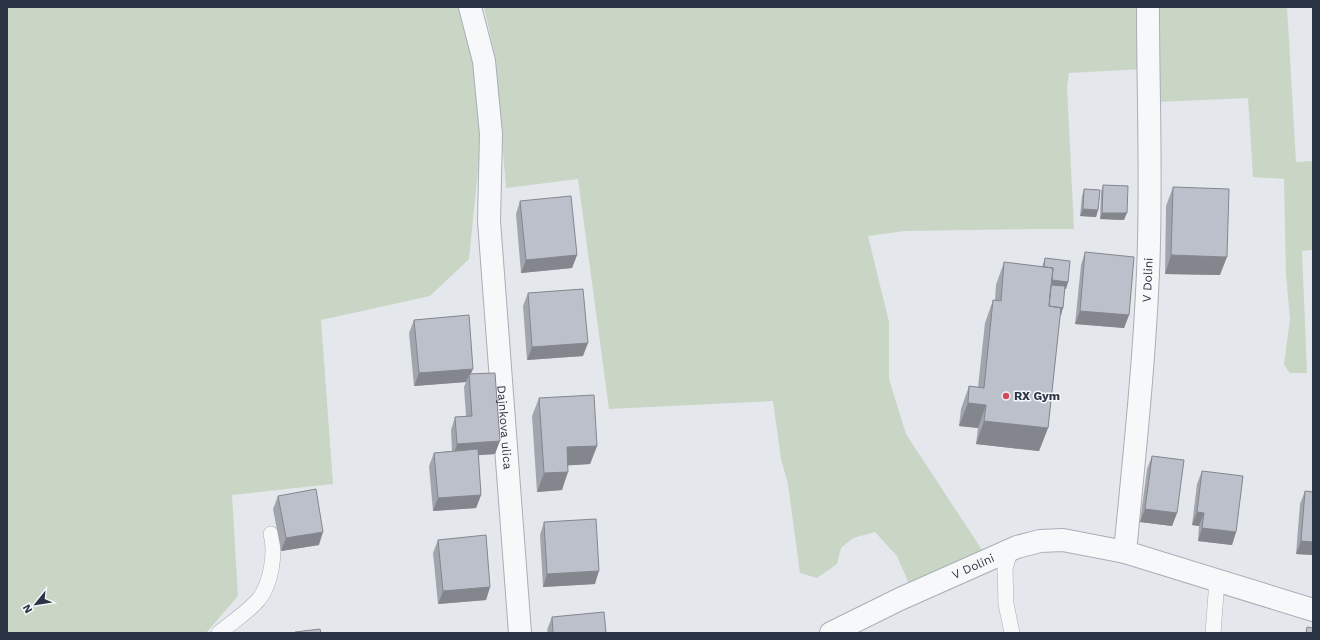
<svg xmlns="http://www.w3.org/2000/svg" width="1320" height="640" font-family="'Work Sans',sans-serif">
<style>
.green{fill:#c9d6c5}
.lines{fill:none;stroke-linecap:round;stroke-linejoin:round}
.lane-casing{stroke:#a9aeb7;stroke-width:16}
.street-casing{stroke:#a9aeb7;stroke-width:24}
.lane{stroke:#f7f8fa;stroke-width:15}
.street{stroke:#f7f8fa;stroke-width:22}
.wall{fill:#a1a5ae}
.shaded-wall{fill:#83868d}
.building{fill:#bbc0ca;stroke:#83868d}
.poi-dot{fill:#d1495b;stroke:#f4f6f9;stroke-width:1.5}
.labels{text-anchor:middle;stroke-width:3;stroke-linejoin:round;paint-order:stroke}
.street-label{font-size:12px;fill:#2b3445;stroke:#f4f6f9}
.poi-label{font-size:12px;font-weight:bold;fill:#2b3445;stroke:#f4f6f9;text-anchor:start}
</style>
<rect width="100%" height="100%" fill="#e4e7ec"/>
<!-- green -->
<path class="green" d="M7,7H460L476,66L482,132L469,259L430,296L321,320L333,484L232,495L238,596L206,633H7Z
M484,7H1140L1142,69L1069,73L1067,87L1074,229H1034L904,231L868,236L889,322V379L906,434L982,550L910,586L897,556L875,532L853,538L841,548L837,564L817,578L800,573L788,484L781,459L773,401L609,409L578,179L506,188L495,56Z
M1155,7H1287L1296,162L1313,161V250L1302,251L1307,373H1290L1284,365L1290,319L1286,274L1284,179L1253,177L1248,98L1156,102Z"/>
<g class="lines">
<!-- lane casing -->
<g class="lane-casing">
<path id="lane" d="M1010,550L1005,569L1006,604L1012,633
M219,633C232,622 248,612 259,599C271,584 276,552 271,534
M1213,633L1217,580"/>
</g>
<!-- street casing -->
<g class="street-casing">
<g id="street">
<path id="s1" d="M470,7L484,61L491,134L489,221L520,633"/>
<path id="s2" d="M1125,552C1134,459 1144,366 1148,273C1152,184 1148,96 1148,7"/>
<path id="s3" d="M831,633L900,599L1017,547L1040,541L1063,540L1125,552L1313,610"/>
</g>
</g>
<!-- lane -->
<use href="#lane" class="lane"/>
<!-- street -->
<use href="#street" class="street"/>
</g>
<!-- wall -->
<path class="wall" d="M1103,185L1124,220L1100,219L1101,192Z
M1173,187L1220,275L1165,274L1166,206Z
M1084,189L1098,210L1096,217L1080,216L1082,196Z
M520,201L577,255L572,268L521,273L516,214Z
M1085,252L1129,315L1124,328L1075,324L1081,265Z
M1045,258L1068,282L1066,289H1065L1061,315H1060L1048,428L1039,451L976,444L978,428L959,426L961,409L969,386L978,387L985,323L993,300H995L996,285L1004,262L1042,267Z
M528,293L583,356L527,360L523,306Z
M414,320L471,374L495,454L478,455L481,495L476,508L433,511L429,466L434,453L452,451L451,430L455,417L466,416L464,387L466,382L414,386L409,333Z
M539,398L597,446L590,464L568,465L562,490L537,492L532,416Z
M1152,456L1177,513L1172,526L1140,522L1147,469Z
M1202,471L1236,532L1232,545L1198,541L1199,526L1192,525L1197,484Z
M1305,491L1313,555L1296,554L1300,504Z
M278,496L319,545L281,551L273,509Z
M544,522L595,584L543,587L540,535Z
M438,540L490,587L486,600L438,604L433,553Z
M552,617L606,633H548L547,630Z"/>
<!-- shaded-wall -->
<path class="shaded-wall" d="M1083,209L1098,210L1096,217L1080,216Z
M1102,213H1127L1124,220L1100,219Z
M577,255L572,268L521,273L526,260Z
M1171,255L1227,257L1220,275L1165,274Z
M1043,279L1068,282L1066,289L1050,287Z
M1048,307L1063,308L1061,315L1046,313Z
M1080,311L1129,315L1124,328L1075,324Z
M588,343L583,356L527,360L532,347Z
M473,369L469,378V374L466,382L414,386L419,373Z
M968,403L986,405L978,428L959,426Z
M984,421L1048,428L1039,451L976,444Z
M500,441L495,454L453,457L457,444Z
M597,446L590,464L560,466L567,447Z
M568,472L562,490L537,492L544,473Z
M481,495L476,508L433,511L438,498Z
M1145,509L1177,513L1172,526L1140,522Z
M1197,512L1204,513L1199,526L1192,525Z
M1202,528L1236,532L1232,545L1198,541Z
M323,532L319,545L281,551L286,538Z
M1301,541L1313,542V555L1296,554Z
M599,571L595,584L543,587L547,574Z
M490,587L486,600L438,604L443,591Z"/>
<!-- building -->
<path class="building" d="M1103,185L1128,186L1127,213H1102Z
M1173,187L1229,189L1227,257L1171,255Z
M1084,189L1100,190L1098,210L1083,209Z
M571,196L577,255L526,260L520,201Z
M1085,252L1134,257L1129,315L1080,311Z
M1045,258L1070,261L1068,282L1052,280L1053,268L1044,267Z
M1004,262L1053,268L1049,306L1061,308L1048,428L984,421L986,405L968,403L969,386L984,388L993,300L1001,301Z
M1051,285L1065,286L1063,308L1049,306Z
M583,289L588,343L532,347L528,293Z
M469,315L473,369L419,373L414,320Z
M495,373L500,441L457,444L455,417L472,416L469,374Z
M594,395L597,446L567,447L568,472L544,473L539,398Z
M478,449L481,495L438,498L434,453Z
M1152,456L1184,460L1177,513L1145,509Z
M1202,471L1243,476L1236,532L1202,528L1204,513L1197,512Z
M316,489L323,532L286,538L278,496Z
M1305,491L1313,492V542L1301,541Z
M596,519L599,571L547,574L544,522Z
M486,535L490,587L443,591L438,540Z
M604,612L606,633H553L552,617Z
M1307,627L1313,628V633H1306Z
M320,629L321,633H295V632Z"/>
<!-- markers -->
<circle class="poi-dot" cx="1006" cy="396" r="4"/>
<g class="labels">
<!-- street labels -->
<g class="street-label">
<text dy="4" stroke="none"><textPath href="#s2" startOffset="273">V Dolini</textPath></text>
<text dy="4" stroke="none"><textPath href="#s1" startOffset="423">Dajnkova ulica</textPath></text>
<text dy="4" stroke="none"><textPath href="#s3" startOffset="157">V Dolini</textPath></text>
</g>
<!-- poi labels -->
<g class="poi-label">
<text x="1014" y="400">RX Gym</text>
</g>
</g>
<!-- border -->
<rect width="1320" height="640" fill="none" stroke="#2b3445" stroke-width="16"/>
<!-- north arrow -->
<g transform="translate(36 604) rotate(240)" stroke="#f4f6f9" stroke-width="3" paint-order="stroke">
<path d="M0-3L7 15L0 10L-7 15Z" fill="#2b3445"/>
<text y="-6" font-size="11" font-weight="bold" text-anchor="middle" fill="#2b3445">N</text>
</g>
</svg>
